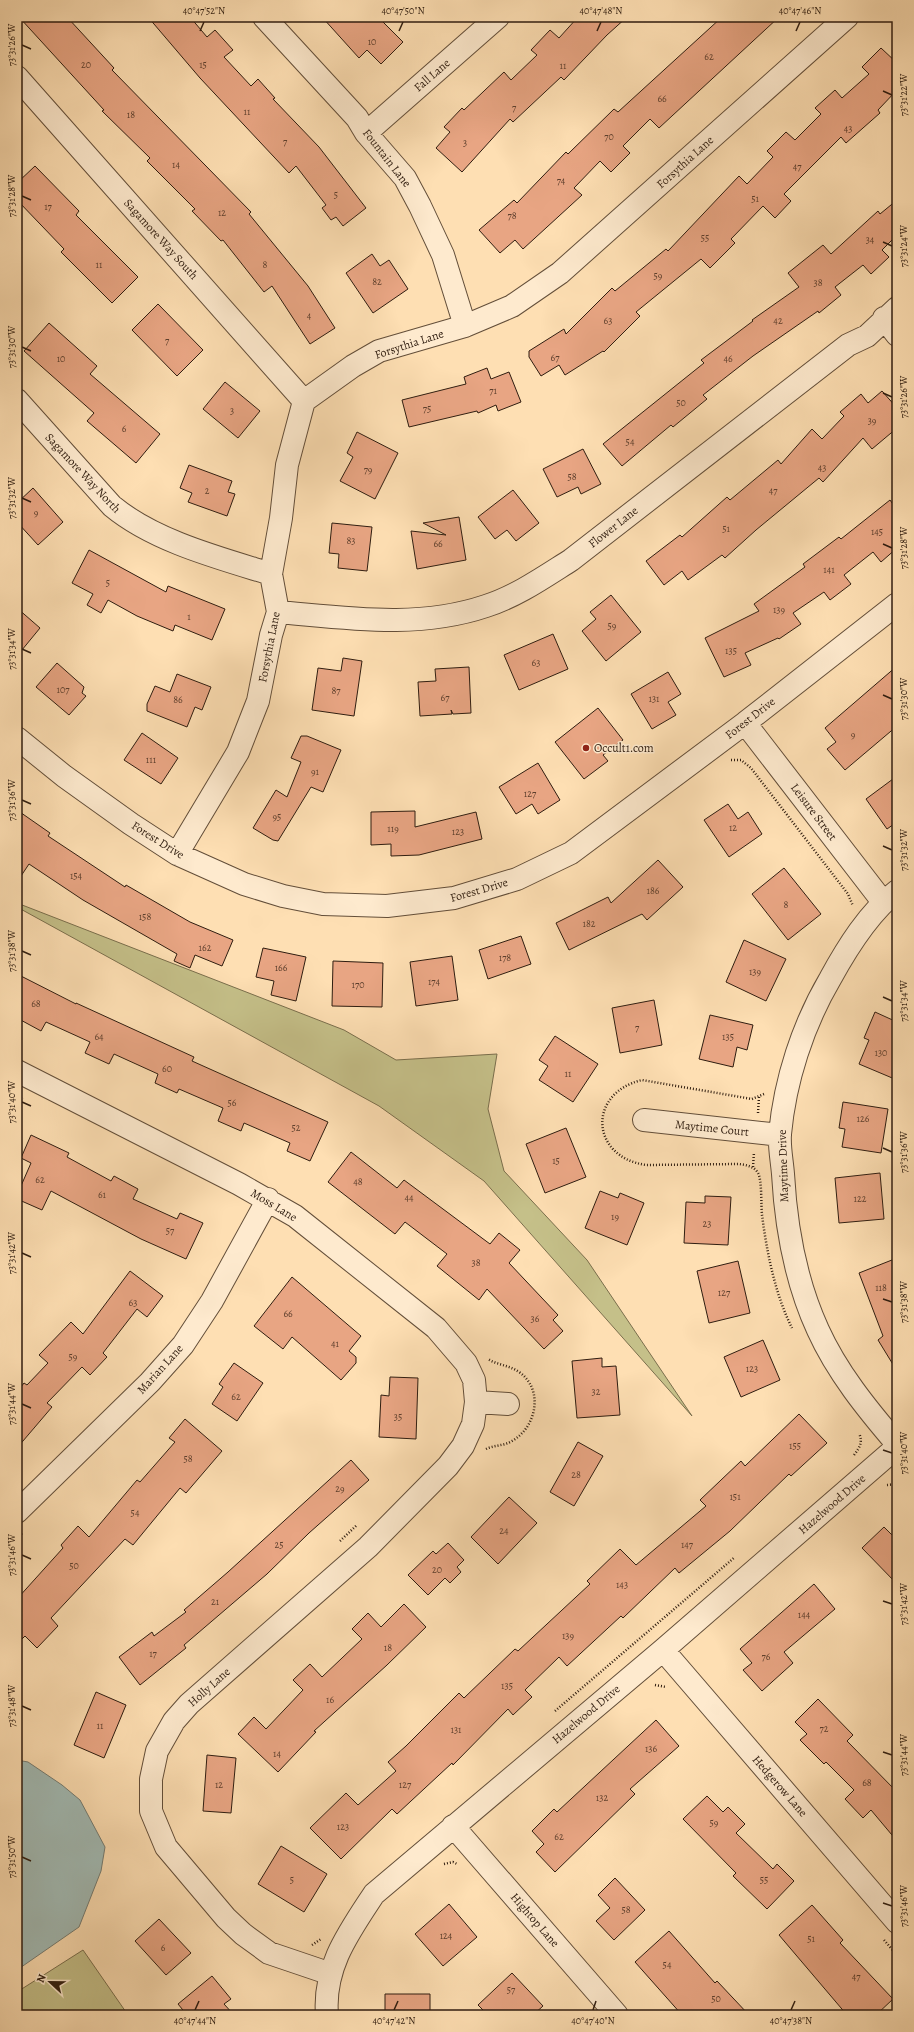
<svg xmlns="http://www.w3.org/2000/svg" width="914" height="2032" font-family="Alegreya,serif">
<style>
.green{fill:#c5c089;stroke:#7a6e4c}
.water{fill:#a2bbb5;stroke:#747c73}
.building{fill:#e8a583;stroke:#2f1d10}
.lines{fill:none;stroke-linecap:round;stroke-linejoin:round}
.minor-casing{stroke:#634e39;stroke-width:24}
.path{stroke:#2f1d10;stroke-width:2.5;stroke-dasharray:1 2;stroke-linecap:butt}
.minor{stroke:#feeace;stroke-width:22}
.ticks{fill:none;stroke:#2f1d10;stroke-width:1.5}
.poi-dot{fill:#8f2418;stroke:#feeace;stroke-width:1.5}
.labels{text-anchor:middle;stroke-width:3;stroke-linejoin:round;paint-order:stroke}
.number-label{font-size:10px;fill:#5d3f2d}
.street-label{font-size:12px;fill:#2f1d10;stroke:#feeace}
.poi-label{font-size:12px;fill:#2f1d10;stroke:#feeace;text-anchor:start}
.neatline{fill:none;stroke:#2f1d10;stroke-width:1.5}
.ticks-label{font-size:10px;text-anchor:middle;fill:#2f1d10}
</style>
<rect width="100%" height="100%" fill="#fedfb3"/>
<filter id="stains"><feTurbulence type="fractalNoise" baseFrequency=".005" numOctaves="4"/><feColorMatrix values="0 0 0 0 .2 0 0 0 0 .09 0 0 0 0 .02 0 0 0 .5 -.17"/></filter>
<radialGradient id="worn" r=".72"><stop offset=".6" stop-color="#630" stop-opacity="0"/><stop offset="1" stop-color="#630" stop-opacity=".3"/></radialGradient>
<!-- green -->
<path class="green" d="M17,903L344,1030L396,1060L497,1054L488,1109L504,1171L587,1260L692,1416L484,1181L379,1106L17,907Z
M83,1950L128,2015H17V1992Z"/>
<!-- water -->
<path class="water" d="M17,1760L28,1762L62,1785L80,1800L105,1847L101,1871L79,1927L17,1970Z"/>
<!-- building -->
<path class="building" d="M19,17H67L114,68L112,70L251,212L249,214L308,286L335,328L310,344L272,286L264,292L223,240L221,241L192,211L195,209L147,161L150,158L102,111L104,110Z
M148,17H190L207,37L215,30L233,50L224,57L251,86L258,79L275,98L273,99L319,147L366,208L343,226L336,217L331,220L322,208L326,205L296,166L289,173L200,78Z
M322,17H378L403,42L381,64L367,50L359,58Z
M578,17H627L607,35L564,80L561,77L513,122L510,119L462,172L436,148L450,132L444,127L462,108L464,110L504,72L511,80L537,55L531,50L550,30L559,38Z
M722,17H779L659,128L650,119L623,146L630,153L611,172L600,161L574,188L582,195L523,249L515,240L500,253L479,230L514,200L517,203L566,152L568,154L614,109L618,112Z
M881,48L897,63V90L878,110L880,113L846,143L841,137L784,194L791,201L775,218L763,206L731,239L735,243L710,268L701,259L636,312L640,316L604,352L603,351L565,375L559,365L541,376L529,357V351L564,329L566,334L612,288L615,291L666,249L668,251L739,176L747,184L773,157L767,151L786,132L795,140L821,114L815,108L835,90L842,98L869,74L862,67Z
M35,166L79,211L76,215L138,277L112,303L61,252L64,249L17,200V183Z
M897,200V235L882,250L889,257L871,274L863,265L835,287L841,295L819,313L818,311L753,356L703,395L707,399L673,427L671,425L622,466L603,444L704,363L701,360L753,321L752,320L799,287L788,273L823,245L831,254L878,211L880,214Z
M372,254L380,266L389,260L408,289L373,313L346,273Z
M158,304L203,350L177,376L132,330Z
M49,323L97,366L90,374L160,434L136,463L87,421L94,413L24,351Z
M487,368L491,379L509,372L521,402L498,411L496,405L478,413L477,411L409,427L402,400L466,384L464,377Z
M225,382L260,411L238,438L203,409Z
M882,391L897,408V428L872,449L863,438L823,482L819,478L756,530L725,558L722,555L688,580L682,571L664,585L646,561L680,535L682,537L727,497L730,500L778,460L781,464L812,429L822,439L844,416L840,412L861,394L868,403Z
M357,432L398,453L375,499L340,481L353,457L347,453Z
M583,449L601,484L581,494L578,487L557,497L543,469Z
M189,465L232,481L228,492L235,494L227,516L188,502L192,493L180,488Z
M33,488L63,522L38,545L17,522V503Z
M513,490L539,523L516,541L507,530L495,539L478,517Z
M890,500L897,510V548L881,562L873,552L844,575L851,584L830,600L824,592L793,613L801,624L779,639L778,638L745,653L751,665L724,677L705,638L759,611L754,604L805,567L803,564L839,537L841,539Z
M459,517L466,560L417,569L411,531L446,535L423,523Z
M332,523L372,527L367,571L338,568L339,554L329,553Z
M89,550L166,592L168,586L225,609L212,640L175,625L173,631L137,616L108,600L101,613L87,605L93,594L72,583Z
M611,595L641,632L606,661L582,631L596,619L590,612Z
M17,608L40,628L17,656Z
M553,634L568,669L519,690L504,655Z
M343,658L362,661L354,716L312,710L318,668L341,671Z
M57,663L84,687L82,693L86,696L69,715L36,687Z
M897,666V726L845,770L827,749L836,742L825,728Z
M469,667L471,713L453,714L451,710L452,714L420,716L418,682L436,681L435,669Z
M668,672L681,694L668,702L676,715L652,729L631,694Z
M177,674L211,687L202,710L195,707L187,727L147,711V704L155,686L170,692Z
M598,708L623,740L603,755L608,761L584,779L555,742Z
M142,733L178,758L161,784L124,760Z
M301,736H307L341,750L323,792L311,787L278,841L273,840L253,828L276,790L287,797L301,762L291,758Z
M538,763L560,800L538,814L532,804L516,814L499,787Z
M897,776V822L887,829L866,799Z
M728,804L738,819L748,812L762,834L729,857L704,820Z
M17,810L50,833L48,836L125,887L126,885L190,922L233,940L222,966L195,955L190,968L174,961L177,954L83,900L29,864L17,882Z
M415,811V827L476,812L482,839L419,855L391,856V844L371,845V812Z
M658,860L683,887L647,920L642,914L569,950L556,923L608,897L611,903Z
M784,868L821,914L788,940L752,894Z
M521,936L531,964L488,979L479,950Z
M744,940L786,959L766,1001L726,982Z
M263,948L306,957L296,1001L271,995L274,981L256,977Z
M452,956L458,1000L416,1006L410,962Z
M333,961L383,963L382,1007L332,1006Z
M17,974L76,1004V1003L194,1057L192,1061L328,1122L310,1161L287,1151L290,1143L244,1123L241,1131L218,1121L223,1108L179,1089L177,1093L155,1083L158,1074L114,1054L109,1064L85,1053L90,1042L46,1022L41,1031L17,1018Z
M654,1000L662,1045L620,1053L612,1008Z
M875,1012L897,1022V1080L859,1064L869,1040L864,1038Z
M710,1015L753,1025L747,1050L737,1047L733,1067L699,1059Z
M555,1036L598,1064L573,1102L539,1080L548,1066L539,1060Z
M843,1102L888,1109L881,1153L842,1147L845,1129L839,1128Z
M566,1128L586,1177L545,1193L526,1144Z
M31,1135L69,1153L67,1157L111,1181L114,1176L138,1189L133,1199L177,1219L180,1213L203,1223L186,1259L141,1239L51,1191L42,1210L17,1199V1195L31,1163L21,1158Z
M351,1152L397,1188L404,1180L490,1244L499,1233L520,1250L509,1263L558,1315L553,1320L563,1331L544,1349L487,1289L479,1300L437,1266L447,1254L405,1222L395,1234L328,1182Z
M880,1173L884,1219L839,1223L835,1178Z
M600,1191L618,1198L620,1193L644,1203L627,1245L585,1228Z
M705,1196L731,1197L728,1245L684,1243L686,1202L705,1203Z
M897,1258V1371L878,1340L883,1336L859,1273Z
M738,1261L750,1313L709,1323L697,1271Z
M130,1271L163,1296L147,1317L137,1309L103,1353L107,1357L90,1375L82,1367L47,1403L52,1407L17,1448V1392L24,1383L27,1385L48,1363L39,1355L71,1322L83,1334Z
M292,1277L361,1336L349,1351L356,1357V1363L341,1380L292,1337L283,1349L254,1326Z
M763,1340L780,1380L741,1397L724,1357Z
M602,1358V1367L616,1366L620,1415L577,1418L572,1361Z
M234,1363L263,1383L237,1421L212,1404L223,1387L219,1384Z
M390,1377L418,1378L416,1439L379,1437L381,1395L389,1396Z
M799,1414L827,1443L791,1476L789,1474L730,1531L679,1573L675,1568L623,1618L621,1616L567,1666L559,1657L525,1690L532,1697L513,1715L508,1709L453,1765L452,1763L397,1814L392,1809L341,1859L310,1828L346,1793L358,1805L396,1771L388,1762L406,1746L459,1693L464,1698L515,1649L518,1651L590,1584L587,1581L620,1549L636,1565L706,1506L700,1500L741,1461L745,1466Z
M185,1419L222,1451L186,1493L180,1488L133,1545L125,1539L51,1618L58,1626L37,1648L25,1636L17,1644V1599L63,1548L61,1545L78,1526L89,1537L137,1480L140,1482L175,1442L169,1438Z
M578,1442L603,1456L574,1506L550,1492Z
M351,1460L369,1480L309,1533L267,1574L184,1645L186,1648L140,1685L119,1657L152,1632L154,1636L186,1612L184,1610L228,1572Z
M509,1497L537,1523L498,1564L471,1537Z
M884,1527L897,1540V1584L862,1548Z
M448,1543L464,1560L457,1567L461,1572L450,1583L445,1578L428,1595L408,1575L433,1551L436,1554Z
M814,1584L835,1609L784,1652L793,1663L762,1691L743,1670L752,1663L740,1649Z
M404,1604L426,1627L387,1665L314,1731L316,1732L278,1772L238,1734L254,1717L266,1729L303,1690L293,1680L310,1664L322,1677L362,1639L352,1629L368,1613L381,1627Z
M96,1692L126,1705L104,1758L74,1745Z
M818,1699L853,1735L847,1741L897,1792V1841L871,1810L863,1818L845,1799L854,1790L826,1762L824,1764L800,1740L807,1734L795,1722Z
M656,1720L679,1746L630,1789L635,1794L555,1872L536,1852L544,1844L532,1831L554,1809L557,1812Z
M207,1755L236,1758L231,1813L203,1811Z
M707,1796L723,1812L728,1807L745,1824L736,1833L773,1869L777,1864L794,1881L767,1909L733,1876L736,1873L683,1819Z
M281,1846L327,1874L304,1912L258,1884Z
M615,1878L645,1910L614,1940L596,1921L610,1908L598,1895Z
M449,1904L477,1937L443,1966L415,1934Z
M812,1905L843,1940L840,1943L893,1999L876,2015H847L779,1935Z
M159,1919L191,1953L166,1975L135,1941Z
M669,1931L715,1983L717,1981L749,2015H682L635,1962Z
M512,1973L543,2006L533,2015H488L478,2005Z
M212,1976L231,1999L224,2004L234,2015H187L178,2004Z
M385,1994H430V2015H385Z"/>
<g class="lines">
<!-- minor casing -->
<g class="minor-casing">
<path id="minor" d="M264,17L357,118L366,133L405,178L420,206L443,255L465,326
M17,77L304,401
M366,133L498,17
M884,318L897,335
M17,400L112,506C154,541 219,558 271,574
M278,612C348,618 418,629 486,606C517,596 544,577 571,560L848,345L867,336L897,308
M745,723L883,902
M17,738L64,776L131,824L177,854L244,884L283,896L323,904L387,906L454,898L517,879L571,853L745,723L897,604
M177,854L238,752L258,701L271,635L278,612L271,574L281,518L287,465L304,401L353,366L379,351L465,326L512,306L560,273L847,17
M897,891C869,912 847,948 830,979C803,1025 785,1080 780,1134C779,1147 782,1161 783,1174C786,1228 795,1280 818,1330C837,1372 867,1409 897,1444
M17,1071L239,1184L295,1216L436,1328L466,1363L474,1380L476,1402L473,1424L463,1446L448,1466L368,1547L189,1704L174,1721L157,1751L151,1779V1811L166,1847L226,1918L243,1934L269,1953L331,1974
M644,1120L780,1135
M476,1402L508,1404
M17,1512L150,1382L183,1345L212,1301L268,1199
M663,1650L897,1922
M453,1826L617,2015
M327,2015C323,1967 349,1932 374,1894L663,1650L897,1447"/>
</g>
<!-- path -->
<path class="path" d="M731,760H741L751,768L848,894L853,906
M764,1094L752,1099L642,1080C587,1093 590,1157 646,1165L739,1164C746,1165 754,1166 758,1173C762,1180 761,1205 762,1215C767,1253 775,1294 792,1328
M17,1099L23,1098
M758,1113L759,1097
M753,1167L754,1152
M486,1449C494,1445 504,1446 512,1441C537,1427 544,1389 519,1372C509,1365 497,1365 488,1359
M854,1455C860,1447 863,1442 859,1433
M887,1485L897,1484
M17,1538L22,1533
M340,1541L357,1525
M655,1685L666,1687
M555,1711L735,1557
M444,1864L453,1862L457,1864
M884,1940L897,1955
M312,1945L321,1939"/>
<!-- minor -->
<use href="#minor" class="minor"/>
</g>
<!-- ticks -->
<path class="ticks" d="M200,31L204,22M399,31L403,22M597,31L601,22M796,31L800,22M22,45L31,49M883,91L892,95M22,196L31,200M883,242L892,246M22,347L31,351M883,393L892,397M22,498L31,502M883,544L892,548M22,649L31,653M883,695L892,699M22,800L31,804M883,846L892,850M22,951L31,955M883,997L892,1001M22,1102L31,1106M883,1148L892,1152M22,1253L31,1257M883,1299L892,1302M22,1404L31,1408M883,1450L892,1453M22,1555L31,1559M883,1601L892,1604M22,1706L31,1710M883,1752L892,1755M22,1857L31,1861M883,1903L892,1906M195,2010L199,2001M394,2010L398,2001M593,2010L596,2001M791,2010L795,2001"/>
<!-- markers -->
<circle class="poi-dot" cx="586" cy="748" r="4"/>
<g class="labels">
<!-- number labels -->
<g class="number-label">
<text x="372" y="45">10</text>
<text x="709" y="60">62</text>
<text x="86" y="68">20</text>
<text x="203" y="68">15</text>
<text x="563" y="69">11</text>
<text x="662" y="102">66</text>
<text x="514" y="111">7</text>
<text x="247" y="115">11</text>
<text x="131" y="118">18</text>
<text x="848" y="132">43</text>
<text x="609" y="140">70</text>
<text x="285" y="145">7</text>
<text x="465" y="146">3</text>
<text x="176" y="168">14</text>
<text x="797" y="170">47</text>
<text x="561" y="184">74</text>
<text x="336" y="198">5</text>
<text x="755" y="202">51</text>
<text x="48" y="210">17</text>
<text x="222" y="216">12</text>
<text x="512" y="219">78</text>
<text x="705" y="241">55</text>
<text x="870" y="243">34</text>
<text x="99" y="268">11</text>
<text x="265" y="268">8</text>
<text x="658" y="279">59</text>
<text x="377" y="285">82</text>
<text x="818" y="286">38</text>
<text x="309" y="319">4</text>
<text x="608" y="324">63</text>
<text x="778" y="324">42</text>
<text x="167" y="344">7</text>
<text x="555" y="361">67</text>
<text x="61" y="362">10</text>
<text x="728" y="362">46</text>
<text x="493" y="394">71</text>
<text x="681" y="406">50</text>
<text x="427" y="412">75</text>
<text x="232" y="414">3</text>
<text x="872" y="424">39</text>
<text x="124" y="432">6</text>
<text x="630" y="445">54</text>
<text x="822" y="471">43</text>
<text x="368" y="473">79</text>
<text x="572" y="480">58</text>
<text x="207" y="494">2</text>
<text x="773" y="494">47</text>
<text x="36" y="516">9</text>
<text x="726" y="532">51</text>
<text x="877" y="535">145</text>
<text x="351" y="544">83</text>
<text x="438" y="547">66</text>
<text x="829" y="573">141</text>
<text x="108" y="586">5</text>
<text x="779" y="613">139</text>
<text x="189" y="620">1</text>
<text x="612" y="629">59</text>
<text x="731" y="654">135</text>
<text x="536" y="666">63</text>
<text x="63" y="693">107</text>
<text x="336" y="694">87</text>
<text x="445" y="701">67</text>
<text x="654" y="702">131</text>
<text x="178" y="703">86</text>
<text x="853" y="738">9</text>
<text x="151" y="763">111</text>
<text x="315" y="775">91</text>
<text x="530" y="797">127</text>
<text x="277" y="820">95</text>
<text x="733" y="831">12</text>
<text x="393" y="832">119</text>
<text x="458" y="835">123</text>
<text x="76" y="879">154</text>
<text x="653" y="894">186</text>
<text x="786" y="908">8</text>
<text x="145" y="920">158</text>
<text x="589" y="927">182</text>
<text x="205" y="951">162</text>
<text x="505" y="961">178</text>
<text x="281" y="971">166</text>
<text x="755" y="975">139</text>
<text x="434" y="985">174</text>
<text x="358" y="988">170</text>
<text x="36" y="1007">68</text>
<text x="637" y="1031">7</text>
<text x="99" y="1040">64</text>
<text x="728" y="1040">135</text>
<text x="881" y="1056">130</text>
<text x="167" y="1072">60</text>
<text x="568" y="1077">11</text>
<text x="232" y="1106">56</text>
<text x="863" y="1122">126</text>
<text x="296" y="1131">52</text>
<text x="556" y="1164">15</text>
<text x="40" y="1183">62</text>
<text x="358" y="1185">48</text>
<text x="102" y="1198">61</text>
<text x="409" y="1201">44</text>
<text x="860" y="1202">122</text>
<text x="615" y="1220">19</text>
<text x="707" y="1227">23</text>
<text x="170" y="1234">57</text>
<text x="476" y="1266">38</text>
<text x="881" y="1291">118</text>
<text x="724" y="1296">127</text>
<text x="133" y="1306">63</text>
<text x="288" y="1317">66</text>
<text x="535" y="1322">36</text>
<text x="335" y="1347">41</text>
<text x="73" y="1360">59</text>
<text x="752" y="1372">123</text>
<text x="596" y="1395">32</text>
<text x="236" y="1400">62</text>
<text x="398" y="1420">35</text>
<text x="795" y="1449">155</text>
<text x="188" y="1462">58</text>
<text x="576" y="1478">28</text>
<text x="340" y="1492">29</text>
<text x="735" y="1500">151</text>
<text x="135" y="1516">54</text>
<text x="504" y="1534">24</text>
<text x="279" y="1548">25</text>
<text x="687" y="1548">147</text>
<text x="74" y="1569">50</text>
<text x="437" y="1573">20</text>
<text x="622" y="1588">143</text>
<text x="215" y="1605">21</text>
<text x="804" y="1618">144</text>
<text x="568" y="1639">139</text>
<text x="388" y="1651">18</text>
<text x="153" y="1657">17</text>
<text x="766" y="1660">76</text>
<text x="507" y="1689">135</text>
<text x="330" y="1703">16</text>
<text x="100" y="1729">11</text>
<text x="824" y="1732">72</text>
<text x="456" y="1733">131</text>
<text x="651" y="1752">136</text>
<text x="277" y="1757">14</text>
<text x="867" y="1786">68</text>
<text x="219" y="1788">12</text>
<text x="405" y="1788">127</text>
<text x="602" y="1801">132</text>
<text x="714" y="1826">59</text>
<text x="343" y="1830">123</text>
<text x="559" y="1840">62</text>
<text x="292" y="1883">5</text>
<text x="764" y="1883">55</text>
<text x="626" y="1913">58</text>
<text x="446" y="1939">124</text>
<text x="811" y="1942">51</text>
<text x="163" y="1951">6</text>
<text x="667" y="1968">54</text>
<text x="856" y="1980">47</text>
<text x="511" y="1993">57</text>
<text x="716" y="2002">50</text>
</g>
<!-- street labels -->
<g class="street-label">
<text transform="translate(432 75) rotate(-41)" y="4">Fall Lane</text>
<text transform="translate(387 158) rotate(52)" y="4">Fountain Lane</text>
<text transform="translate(685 162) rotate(-42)" y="4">Forsythia Lane</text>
<text transform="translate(161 239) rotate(48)" y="4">Sagamore Way South</text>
<text transform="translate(409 344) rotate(-18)" y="4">Forsythia Lane</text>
<text transform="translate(83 473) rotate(47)" y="4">Sagamore Way North</text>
<text transform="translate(613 527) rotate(-38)" y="4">Flower Lane</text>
<text transform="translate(269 647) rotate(-79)" y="4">Forsythia Lane</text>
<text transform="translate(750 718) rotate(-38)" y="4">Forest Drive</text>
<text transform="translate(814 812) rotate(53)" y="4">Leisure Street</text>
<text transform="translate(158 840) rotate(32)" y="4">Forest Drive</text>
<text transform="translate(479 890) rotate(-16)" y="4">Forest Drive</text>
<text transform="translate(712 1128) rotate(6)" y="4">Maytime Court</text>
<text transform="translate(783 1166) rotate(-92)" y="4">Maytime Drive</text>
<text transform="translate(274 1205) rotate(31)" y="4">Moss Lane</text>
<text transform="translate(160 1369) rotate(-48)" y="4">Marian Lane</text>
<text transform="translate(832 1504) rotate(-41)" y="4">Hazelwood Drive</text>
<text transform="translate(209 1687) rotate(-42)" y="4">Holly Lane</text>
<text transform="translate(586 1714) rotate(-40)" y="4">Hazelwood Drive</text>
<text transform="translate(780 1786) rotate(49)" y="4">Hedgerow Lane</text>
<text transform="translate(535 1920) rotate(49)" y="4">Hightop Lane</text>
</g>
<!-- poi labels -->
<g class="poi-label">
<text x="594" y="752">Occult1.com</text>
</g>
</g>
<!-- margin -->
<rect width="914" height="2032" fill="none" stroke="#fedfb3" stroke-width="44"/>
<!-- north arrow -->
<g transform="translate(50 1982) rotate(292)" stroke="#feeace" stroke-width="3" paint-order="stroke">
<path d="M0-3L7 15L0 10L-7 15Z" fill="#2f1d10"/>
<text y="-6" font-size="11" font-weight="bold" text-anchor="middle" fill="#2f1d10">N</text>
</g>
<rect x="22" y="22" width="870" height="1988" class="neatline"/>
<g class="ticks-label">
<text x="204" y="14">40°47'52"N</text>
<text x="403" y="14">40°47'50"N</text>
<text x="601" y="14">40°47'48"N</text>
<text x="800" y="14">40°47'46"N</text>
<text transform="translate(11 45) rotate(-90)" y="4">73°31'26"W</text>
<text transform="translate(903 95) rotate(-90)" y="4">73°31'22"W</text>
<text transform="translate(11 196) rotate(-90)" y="4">73°31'28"W</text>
<text transform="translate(903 246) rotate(-90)" y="4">73°31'24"W</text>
<text transform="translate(11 347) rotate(-90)" y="4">73°31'30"W</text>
<text transform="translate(903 397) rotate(-90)" y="4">73°31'26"W</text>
<text transform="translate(11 498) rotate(-90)" y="4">73°31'32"W</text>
<text transform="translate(903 548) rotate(-90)" y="4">73°31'28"W</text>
<text transform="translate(11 649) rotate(-90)" y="4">73°31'34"W</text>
<text transform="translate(903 699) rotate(-90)" y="4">73°31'30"W</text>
<text transform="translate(11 800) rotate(-90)" y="4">73°31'36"W</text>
<text transform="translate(903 850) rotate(-90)" y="4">73°31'32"W</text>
<text transform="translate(11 951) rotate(-90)" y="4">73°31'38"W</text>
<text transform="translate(903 1001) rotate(-90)" y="4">73°31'34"W</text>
<text transform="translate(11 1102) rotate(-90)" y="4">73°31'40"W</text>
<text transform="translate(903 1152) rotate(-90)" y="4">73°31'36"W</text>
<text transform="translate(11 1253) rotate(-90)" y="4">73°31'42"W</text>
<text transform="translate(903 1302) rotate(-90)" y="4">73°31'38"W</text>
<text transform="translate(11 1404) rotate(-90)" y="4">73°31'44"W</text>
<text transform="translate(903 1453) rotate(-90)" y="4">73°31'40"W</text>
<text transform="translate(11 1555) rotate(-90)" y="4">73°31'46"W</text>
<text transform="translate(903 1604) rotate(-90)" y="4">73°31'42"W</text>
<text transform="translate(11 1706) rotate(-90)" y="4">73°31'48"W</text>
<text transform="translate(903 1755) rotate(-90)" y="4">73°31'44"W</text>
<text transform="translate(11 1857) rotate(-90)" y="4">73°31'50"W</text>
<text transform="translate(903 1906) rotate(-90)" y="4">73°31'46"W</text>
<text x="195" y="2024">40°47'44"N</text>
<text x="394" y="2024">40°47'42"N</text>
<text x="593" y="2024">40°47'40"N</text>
<text x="791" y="2024">40°47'38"N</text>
</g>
<rect width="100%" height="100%" filter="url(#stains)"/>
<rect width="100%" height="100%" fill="url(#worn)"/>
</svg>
